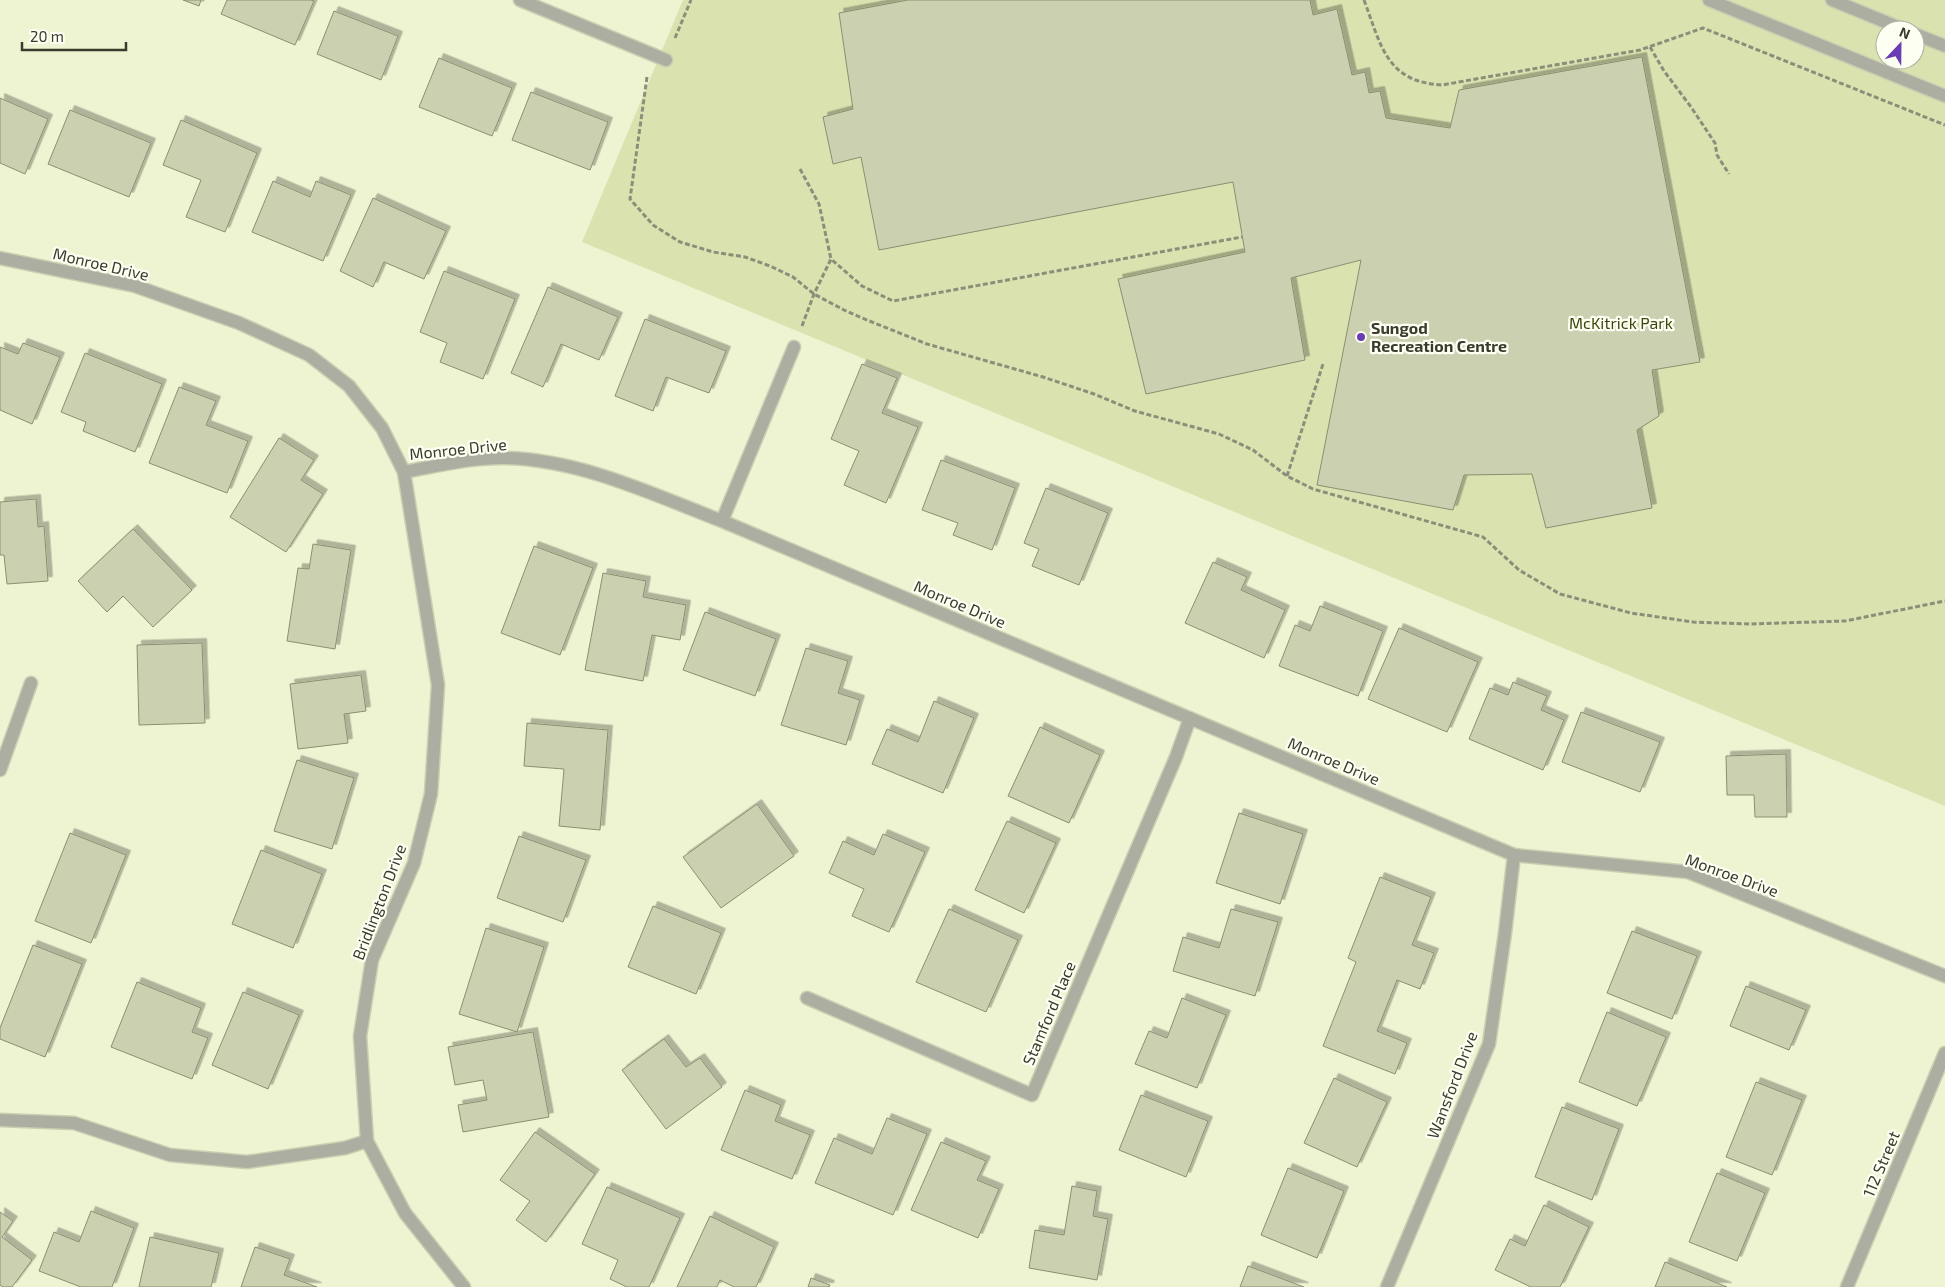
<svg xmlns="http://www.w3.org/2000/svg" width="1945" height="1287" font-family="'Exo 2',sans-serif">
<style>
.green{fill:#dae2b0;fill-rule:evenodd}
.building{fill:#cbd1b0;stroke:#898f70;filter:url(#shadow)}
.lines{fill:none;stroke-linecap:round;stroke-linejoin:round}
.minor-casing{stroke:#cacfb1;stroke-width:15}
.path{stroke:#8b8f79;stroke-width:3;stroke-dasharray:5 2.5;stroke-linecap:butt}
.minor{stroke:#abaea0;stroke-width:12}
.poi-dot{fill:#6a3db5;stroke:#fcfff1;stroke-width:2}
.labels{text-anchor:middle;stroke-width:4.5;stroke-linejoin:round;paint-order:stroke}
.street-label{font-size:16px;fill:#393b2e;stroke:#fcfff1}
.park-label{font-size:16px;fill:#3f450d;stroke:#fcfff1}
.poi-label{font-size:16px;font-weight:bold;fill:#393b2e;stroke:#fcfff1;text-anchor:start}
</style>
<defs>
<filter id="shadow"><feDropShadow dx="4.5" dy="-4.5" stdDeviation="0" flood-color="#0004"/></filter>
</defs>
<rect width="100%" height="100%" fill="#eef4d2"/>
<!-- green -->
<path class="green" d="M683,0H1945V806L582,242ZM1885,30H1915V60H1885Z"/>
<!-- building -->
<path class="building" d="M183,0H201L199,6Z
M227,0H311L314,1L295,45L221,14Z
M908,0H1310L1313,15L1337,9L1352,75L1365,72L1369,93L1380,91L1386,118L1450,128L1459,90L1642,57L1700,362L1652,370L1659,416L1637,430L1652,508L1546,528L1532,474L1464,475L1453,510L1317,485L1361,260L1291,278L1305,360L1146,394L1118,279L1245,252L1233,182L879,250L861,157L833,164L823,117L853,109L839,13Z
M334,11L398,36L381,80L317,54Z
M439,58L512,88L492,136L419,107Z
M531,92L608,122L590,170L512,140Z
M0,98L48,119L25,174L0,163Z
M70,110L151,143L129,197L48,164Z
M181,120L257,153L225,232L186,217L201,180L163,165Z
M273,181L310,197L316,181L351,195L323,261L252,232Z
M373,198L446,231L424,279L384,262L373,287L340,271Z
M444,271L515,299L483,379L440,362L447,343L420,332Z
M548,287L618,317L599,360L561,344L543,387L511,373Z
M645,319L726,351L709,393L666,377L653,411L615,396Z
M23,343L60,357L32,424L0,410V347L18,354Z
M85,353L162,384L135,452L83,431L86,422L61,412Z
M862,364L897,378L882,413L918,427L886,503L844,485L859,451L831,439Z
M179,387L216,401L206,425L248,441L227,493L149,463Z
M279,438L314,460L301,480L323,494L286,552L230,517Z
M941,460L1015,488L992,550L953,535L958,523L922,510Z
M1046,488L1108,513L1079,585L1032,566L1039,549L1024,543Z
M36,499L38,527L44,526L48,581L7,584L4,555H0V502Z
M133,529L192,590L153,627L123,596L107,612L78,581Z
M313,544L351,550L335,649L287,641L298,568L309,569Z
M534,546L593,568L560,655L501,633Z
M1213,562L1247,577L1241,590L1285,610L1264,658L1185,623Z
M603,573L646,581L643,597L686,605L680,640L652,635L643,681L585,670Z
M1320,606L1383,631L1358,696L1279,666L1295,625L1310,631Z
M705,612L776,639L755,696L683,670Z
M1399,628L1478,662L1447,732L1368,699Z
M202,643L205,723L139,725L137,645Z
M806,648L848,661L838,693L860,700L846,745L781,725Z
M361,675L366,711L344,714L348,743L298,749L290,684Z
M1513,682L1547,696L1541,710L1564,720L1543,770L1469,739L1490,688L1508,695Z
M934,701L974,718L943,793L872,764L887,729L918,742Z
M1581,712L1660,742L1640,792L1562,762Z
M527,723L608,730L600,830L559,826L564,769L524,766Z
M1040,727L1100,755L1069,823L1008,796Z
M1786,754L1787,817H1755L1754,795H1727L1726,756Z
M297,760L354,778L332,849L274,831Z
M757,804L794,856L721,908L683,857Z
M1239,813L1303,834L1280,904L1216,883Z
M1007,821L1056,843L1024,913L975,890Z
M70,833L126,855L91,943L35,921Z
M883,834L925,852L889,932L852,916L864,889L829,873L843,841L874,855Z
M519,836L586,860L563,922L497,898Z
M261,850L322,874L293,948L232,924Z
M1380,877L1431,897L1412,945L1434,953L1420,989L1397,980L1377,1031L1407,1043L1395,1074L1323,1046L1356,962L1348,958Z
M653,906L721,933L696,994L628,967Z
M949,909L1018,940L986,1012L916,982Z
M1231,909L1278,922L1255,996L1173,971L1183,937L1219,948Z
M486,928L544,947L517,1032L459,1014Z
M1632,931L1697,956L1672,1019L1607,993Z
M33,945L82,964L45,1057L0,1039V1028Z
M137,982L201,1008L192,1032L208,1038L192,1079L111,1047Z
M1746,986L1806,1010L1789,1050L1730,1026Z
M243,992L299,1015L268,1089L212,1065Z
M1182,998L1226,1015L1197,1088L1135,1064L1149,1031L1167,1038Z
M1607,1012L1666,1037L1637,1106L1579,1082Z
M533,1032L549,1117L463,1132L458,1105L487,1100L483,1080L455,1085L448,1047Z
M664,1039L686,1067L700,1058L722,1087L666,1129L622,1070Z
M1334,1078L1387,1102L1357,1167L1304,1143Z
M1756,1082L1802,1100L1772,1175L1726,1157Z
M745,1090L781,1105L775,1121L810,1135L792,1179L721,1150Z
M1141,1095L1208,1121L1186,1177L1119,1150Z
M1562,1107L1619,1129L1592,1200L1535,1177Z
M887,1118L927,1134L893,1215L815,1183L834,1138L872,1154Z
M535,1132L595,1174L546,1242L516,1220L530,1201L500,1180Z
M941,1142L986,1161L977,1180L999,1189L978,1238L911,1210Z
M1288,1168L1344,1191L1317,1258L1261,1235Z
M1717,1173L1765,1193L1737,1261L1689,1242Z
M1072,1186L1097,1191L1093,1216L1108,1219L1097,1280L1029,1268L1035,1230L1064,1235Z
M607,1187L680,1218L649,1287H627L610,1279L618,1260L582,1244Z
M1544,1205L1589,1227L1560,1287H1531L1495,1270L1510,1239L1525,1246Z
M91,1211L134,1228L112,1287H81L39,1271L54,1232L79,1242Z
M0,1212L13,1221L2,1237L32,1260L12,1287H3L0,1285Z
M710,1216L774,1247L756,1287H734L720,1280L717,1287H677Z
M150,1237L219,1253L211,1287H139Z
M255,1247L290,1259L284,1275L317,1287H241Z
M1665,1262L1727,1287H1655Z
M1248,1266L1304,1287H1240Z
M811,1278L830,1285L829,1287H808Z"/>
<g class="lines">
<!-- minor casing -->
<g class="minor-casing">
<path id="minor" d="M520,0L666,60
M1709,0L1945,96
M1832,0L1905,30
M1915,34L1945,46
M0,258L135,286L239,323L309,355L349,386L382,428L404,472C437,466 472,457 506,458C581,460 652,494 722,521L1514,855L1688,872L1945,976
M404,472L438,685L431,794L414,863L372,960L360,1036L367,1141L405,1213L464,1287
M722,521L794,347
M0,770L31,683
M807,998L1032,1095L1176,757L1190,718
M0,1120L74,1123L170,1155L247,1162L345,1148L367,1141
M1387,1287L1489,1044L1505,933L1514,855
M1847,1287L1945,1053"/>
</g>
<!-- path -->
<path class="path" d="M1364,0C1381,45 1386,82 1442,85L1640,50L1703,28L1945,125
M675,38L691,0
M1650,47L1664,71L1691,107L1715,143L1717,155L1729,174
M647,77L630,199L653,225L680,242L713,252L745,257L770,266L793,277L814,294L844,310L862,318L927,344L1043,377L1094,394L1135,411L1219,434L1253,450L1287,476L1313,489L1483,537L1519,570L1560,594L1631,613L1693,622L1750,624L1845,621L1945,601
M800,169L819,204L831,259
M802,326L814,294L831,259L862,286L893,301L1242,237
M1287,476L1323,364"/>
<!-- minor -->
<use href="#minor" class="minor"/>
</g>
<!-- markers -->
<circle class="poi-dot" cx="1361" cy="337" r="5"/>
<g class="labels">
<!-- street labels -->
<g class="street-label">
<text transform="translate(101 264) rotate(13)" y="6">Monroe Drive</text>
<text transform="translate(458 449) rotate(-6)" y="6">Monroe Drive</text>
<text transform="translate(960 604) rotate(23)" y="6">Monroe Drive</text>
<text transform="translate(1334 761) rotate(23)" y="6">Monroe Drive</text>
<text transform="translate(1732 875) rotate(20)" y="6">Monroe Drive</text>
<text transform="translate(379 902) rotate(-69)" y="6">Bridlington Drive</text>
<text transform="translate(1049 1013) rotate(-67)" y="6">Stamford Place</text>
<text transform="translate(1452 1085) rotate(-69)" y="6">Wansford Drive</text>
<text transform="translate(1881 1164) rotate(-67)" y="6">112 Street</text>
</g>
<!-- park labels -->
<g class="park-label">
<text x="1621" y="329">McKitrick Park</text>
</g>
<!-- poi labels -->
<g class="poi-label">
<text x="1371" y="334">Sungod<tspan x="1371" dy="18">Recreation Centre</tspan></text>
</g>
</g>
<!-- north arrow -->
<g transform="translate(1900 45) rotate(22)"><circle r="24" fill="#fcfff1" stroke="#aeb1a3"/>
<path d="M0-4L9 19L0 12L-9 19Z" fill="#6a3db5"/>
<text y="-8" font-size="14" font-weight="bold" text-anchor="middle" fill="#393b2e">N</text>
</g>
<!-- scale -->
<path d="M22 42v8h104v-8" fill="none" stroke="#393b2e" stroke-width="2.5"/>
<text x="30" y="42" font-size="15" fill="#393b2e" stroke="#fcfff1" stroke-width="4" paint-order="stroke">20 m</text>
</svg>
